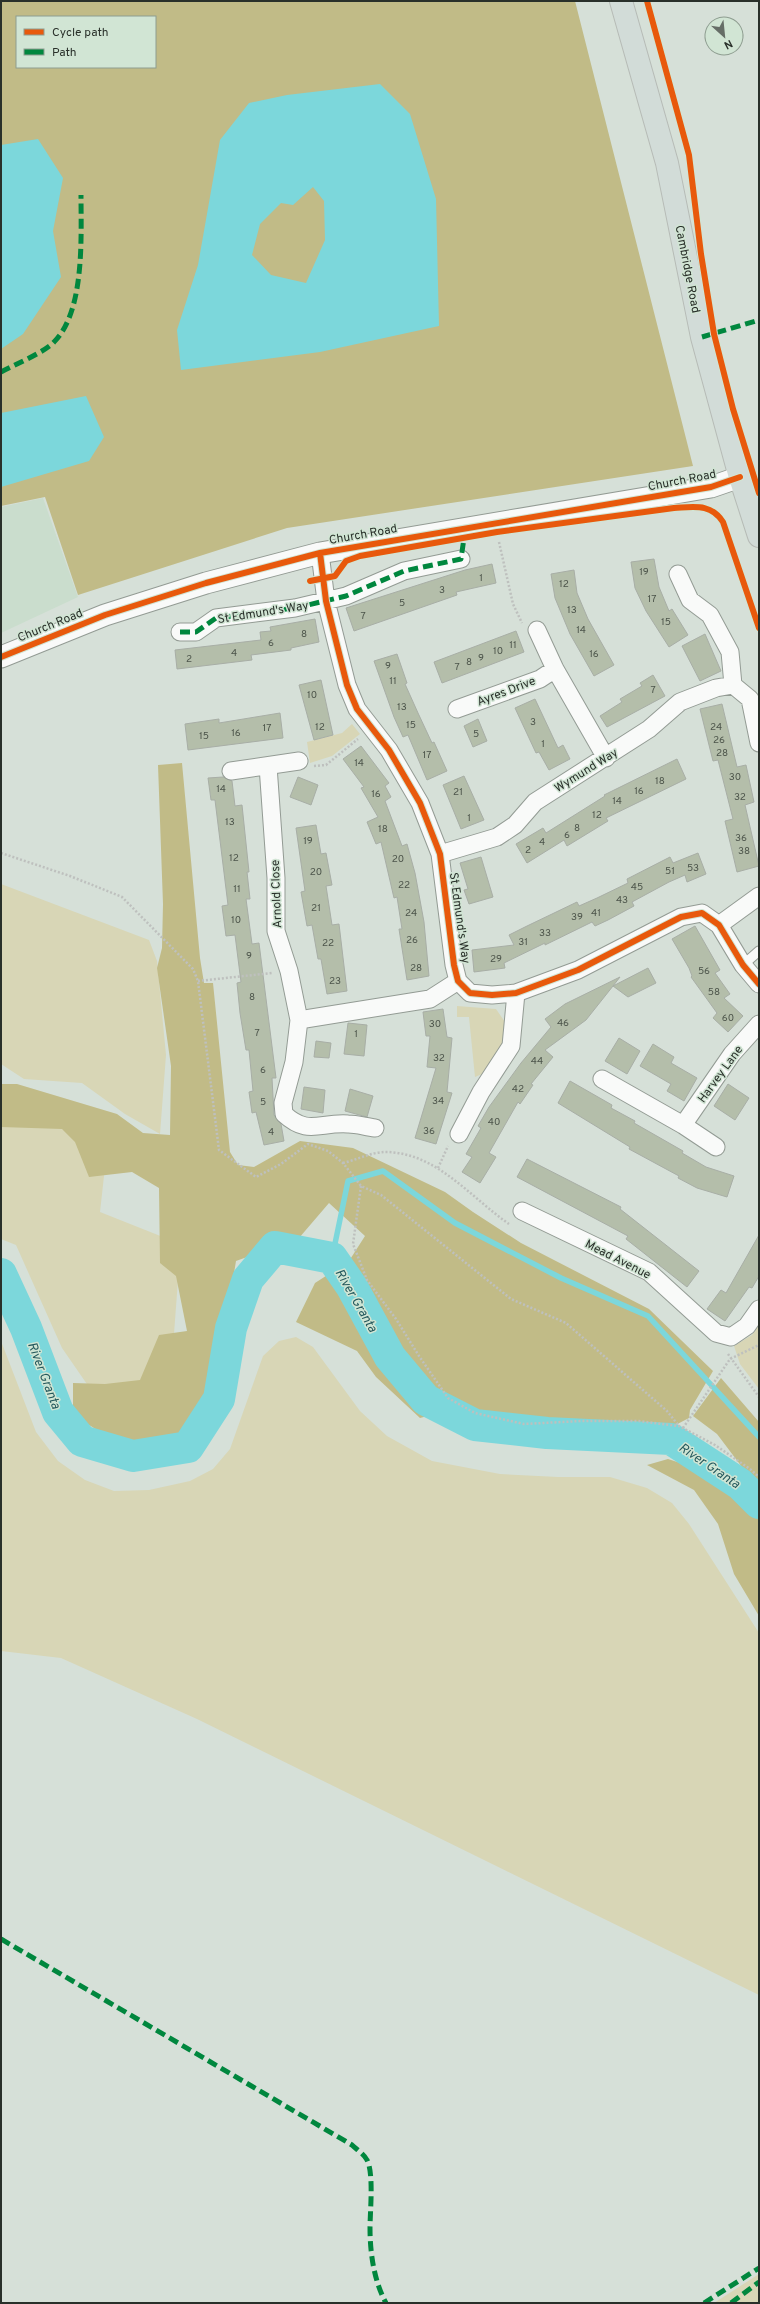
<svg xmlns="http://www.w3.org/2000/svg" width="760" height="2304" font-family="Overpass,sans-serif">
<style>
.built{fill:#caddcd}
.green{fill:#d8d6b6}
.forest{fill:#c1bb87;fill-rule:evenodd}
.water{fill:#7cd7db;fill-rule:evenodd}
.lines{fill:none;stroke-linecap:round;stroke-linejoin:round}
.stream{stroke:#7cd7db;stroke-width:5.5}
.river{stroke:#7cd7db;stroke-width:32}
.building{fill:#b4beaa;stroke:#a8aea6}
.service-casing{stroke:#939b94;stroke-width:11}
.minor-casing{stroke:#939b94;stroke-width:19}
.tertiary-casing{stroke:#939b94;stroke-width:23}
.trunk-casing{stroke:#b6bbb6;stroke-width:24}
.path{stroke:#bec0be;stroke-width:2.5;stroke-dasharray:2 2;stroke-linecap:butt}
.service{stroke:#f9faf9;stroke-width:9}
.minor{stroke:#f9faf9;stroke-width:17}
.tertiary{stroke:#f9faf9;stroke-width:21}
.trunk{stroke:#d2dcd8;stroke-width:22}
.quiet{stroke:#00873e;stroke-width:5;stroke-dasharray:10 5;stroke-linecap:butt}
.cycleway-casing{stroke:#d1e5d4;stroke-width:8}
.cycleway{stroke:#e8590c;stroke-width:6}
.labels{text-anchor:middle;stroke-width:3;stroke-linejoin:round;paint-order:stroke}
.number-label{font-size:10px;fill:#4c544a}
.street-label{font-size:12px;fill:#29302a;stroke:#d1e5d4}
.water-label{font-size:13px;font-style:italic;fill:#24595d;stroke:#d1e5d4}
</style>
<rect width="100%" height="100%" fill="#d6e0d8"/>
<!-- built -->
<path class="built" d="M43,498L78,597L1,633V507Z"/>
<!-- green -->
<path class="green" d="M352,724L360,734L332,756L310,763L307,742L342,733Z
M1,884L149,940L157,961L166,1055L160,1134L125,1114L82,1083L24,1079L1,1064Z
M457,1006L496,1009L505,1022V1042L482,1074L475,1077L469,1017H457Z
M1,1116L63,1125L106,1158L100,1212L173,1241L180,1253L174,1334L154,1393L100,1403L62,1348L16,1245L1,1239Z
M759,1325V1389L740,1364L734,1346L752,1335Z
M296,1337L313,1347L360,1411L387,1436L432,1461L500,1474L558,1477H610L647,1488L672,1503L689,1524L759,1633V1995L197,1719L61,1658L1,1651V1341L36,1432L58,1461L85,1480L114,1491L149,1490L190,1481L213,1469L230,1449L263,1356L279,1341Z
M759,2274V2303H714Z"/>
<!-- forest -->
<path class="forest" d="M1,1H575L693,466L287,528L78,595L45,497L1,506ZM17,17H155V67H17Z
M182,763L200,958L204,983H213L230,1152L238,1165L254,1167L300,1141L353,1148L445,1192L473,1212L521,1243L649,1309L713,1371L690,1410L689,1418L660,1433L520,1426L450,1410L420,1418L376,1377L357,1351L296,1322L315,1283L349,1261L365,1236L329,1203L299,1238L236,1261L217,1377L202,1413L187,1434L123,1446L73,1415V1383L105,1384L140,1380L159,1335L187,1331L176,1276L160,1263L159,1188L132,1172L89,1177L75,1142L62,1129L1,1127V1084H17L117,1114L143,1133L170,1135L171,1066L157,968L162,948L163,904L158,765Z
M721,1378L759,1422V1616L734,1574L718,1524L694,1490L647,1465L668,1459L723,1477L748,1475L717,1434L693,1416Z"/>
<!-- water -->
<path class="water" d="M380,84L410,114L436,199L439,326L320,352L181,370L177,330L198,265L220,140L249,103L287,95ZM313,187L324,201L325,240L306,283L271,275L252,255L260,224L281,203L293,205Z
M38,139L63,178L53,231L61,277L23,334L1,349V145Z
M86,396L104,437L89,461L1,487V413Z"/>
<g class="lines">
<!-- stream -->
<path class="stream" d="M332,1258L348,1181L383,1171L455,1223L561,1278L648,1316L759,1437"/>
<!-- river -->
<path class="river" d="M1,1274L26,1328L58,1412L82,1441L133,1456L188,1447L219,1399L231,1328L248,1279L275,1247L332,1258L352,1287L390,1357L426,1400L475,1425L547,1433L671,1439L740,1484L759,1503"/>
</g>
<!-- building -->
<path class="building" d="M654,559L659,587L669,611L672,609L688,635L669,647L646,611L635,588L631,562Z
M492,564L496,583L456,592L457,595L354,631L346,608L465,570Z
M574,570L577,593L588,619L614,665L594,676L570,634L555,598L551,574Z
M315,619L319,642L291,648V650L251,655L252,660L177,669L175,650L261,640L260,632L271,631L270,627Z
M516,631L524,652L442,683L434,662Z
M705,634L721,671L700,681L682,646Z
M397,654L407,683L405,684L418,713L432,743L434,742L447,771L427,780L408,735L403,737L394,717L374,661Z
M653,675L665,696L607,727L600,716L622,702L620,699L642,686L640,683Z
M321,680L333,735L314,740L299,685Z
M535,699L558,748L563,745L570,759L549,770L539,752L536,753L515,708Z
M722,704L737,767L746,765L754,802L745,805L759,866L737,872L725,821L733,819L718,760L713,761L700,709Z
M280,713L283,738L188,750L185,724L219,719V723Z
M478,719L487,741L473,747L464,726Z
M361,746L389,783L385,786L391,797L385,801L402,846L407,844L415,873L424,922L429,976L407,980L399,929H402L397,897L394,898L381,842L376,844L367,822L378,817L361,788L364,787L343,759Z
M677,759L686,779L606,818L608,821L567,846L564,840L527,863L516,844L543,828L546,833L605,796L604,795Z
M464,776L484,820L461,829L443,785Z
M223,777L232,781L235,806L242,805L249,872H247L250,899H246L252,944L259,943L276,1078H272L274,1115L281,1124L284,1141L264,1145L256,1112L252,1113L249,1092L253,1091L249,1050H246L240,1013L237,983L241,982L235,935L226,936L222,906L228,905L215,800H211L208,778Z
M298,777L318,785L311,805L290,797Z
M316,825L321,854L326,853L332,885L326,886L332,925L339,924L347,991L327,994L321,959H318L312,925L307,926L301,892L305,891L296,828Z
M698,853L706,874L687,882L685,875L669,882L632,902L634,906L608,920L595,926L592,922L545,945V943L504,963L505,968L474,972L472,950L514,945L509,935L527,926L577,902L579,906L597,898L628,883L627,879L670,857L673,863Z
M481,857L493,897L469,904L464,890L468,889L460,863Z
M695,926L720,970L715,973L730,994L724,998L743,1016L728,1032L713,1018L717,1013L691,977L692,976L689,968L672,939Z
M648,968L656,983L628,997L613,986L586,1020L545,1050L553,1057L531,1084L533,1085L520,1104L518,1102L489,1153L496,1157L480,1183L462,1172L472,1157L466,1154L481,1128L478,1126L489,1107L521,1063L551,1027L545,1019L565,1004L620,977L613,986Z
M443,1009L447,1037L452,1038L447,1092L452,1093L436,1144L415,1138L436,1068L427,1067L430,1036H426L423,1012Z
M348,1023L367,1025L364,1056L344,1054Z
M619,1038L640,1051L627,1074L605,1061Z
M316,1041L331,1043L329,1058L314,1057Z
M653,1044L674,1057L671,1063L697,1078L684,1101L667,1091L671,1084L640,1066Z
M570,1081L612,1105L611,1108L635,1121L634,1123L683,1151L682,1153L706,1167L734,1176L727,1197L697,1188L678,1178L679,1176L629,1149L630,1147L558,1103Z
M728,1084L749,1098L735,1120L714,1106Z
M304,1087L325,1090L323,1113L301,1109Z
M350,1089L373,1096L367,1117L345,1111Z
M527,1159L621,1207L620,1209L699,1271L687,1287L626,1239L628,1236L517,1177Z
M759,1235V1276L752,1288L749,1287L725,1321L707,1309L721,1290L726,1293Z"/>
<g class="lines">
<!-- service casing -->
<g class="service-casing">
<path id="service" d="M743,965L759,951"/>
</g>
<!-- minor casing -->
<g class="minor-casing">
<path id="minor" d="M320,553L326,601L347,685L357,709L389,750L420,803L440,854L454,965L458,981L470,993L492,995L516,993L578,970L681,917L702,913L719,925L743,965L759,984
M678,574L690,600L710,615L730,652L733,685
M537,630L555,669L606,758
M180,632H196L216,618L295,608L346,596L404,571L461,559
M457,709L540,679L555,669
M268,766L276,878V931L289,971L299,1020L294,1062L283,1103L284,1114C308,1136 319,1122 348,1124C357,1124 366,1127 375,1128
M231,771L299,761
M440,854L497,837L515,825L535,802L649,729L680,702L716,688L733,685L750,699L759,743
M719,925L759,896
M299,1020L430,999L458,981
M602,1079L683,1125L716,1147
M683,1125L732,1054L759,1024
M459,1134L481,1092L511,1046L516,993
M522,1211L649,1272L716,1333L731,1337L747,1326L759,1309"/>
</g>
<!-- tertiary casing -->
<g class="tertiary-casing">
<path id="tertiary" d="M1,657L105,615L206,583L320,553L711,487L740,477"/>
</g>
<!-- trunk casing -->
<g class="trunk-casing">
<path id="trunk" d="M621,1L667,163L702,337L740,477L759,536"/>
</g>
<!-- path -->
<path class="path" d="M499,542L513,604L522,623
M314,766L326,765L358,739
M1,853L70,876L122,897L193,969L198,981L219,1150L256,1177L281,1164L308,1144L328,1151L343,1163L361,1186L381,1195L511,1299L566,1323L667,1411L679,1426
M198,981L272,973
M343,1163C356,1160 372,1152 385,1152C436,1152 470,1197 509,1224
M438,1168L448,1146
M361,1186L353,1244L367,1280L396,1319L419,1356L448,1398L475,1413L524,1424L581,1421H639L679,1426L715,1445L750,1469L759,1477
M728,1354L759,1397
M683,1428L730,1359L759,1345"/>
<!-- service -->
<use href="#service" class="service"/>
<!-- minor -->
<use href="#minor" class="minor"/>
<!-- tertiary -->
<use href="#tertiary" class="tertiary"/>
<!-- trunk -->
<use href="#trunk" class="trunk"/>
<!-- quiet -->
<path class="quiet" d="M702,337L759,320
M1,372C14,365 45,352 54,342C85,311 81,237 81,195
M180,632H196L216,618L295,608L346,596L404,571L461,559L464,538
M1,1939L352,2145C356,2149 364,2154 367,2160C374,2173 370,2212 370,2228C370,2253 374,2281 386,2303
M704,2303L759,2268
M731,2303L759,2282"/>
<!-- cycleway casing -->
<g class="cycleway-casing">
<path id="cycleway" d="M647,1L689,155L701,254L714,334L733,409L759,493
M320,553L326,601L347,685L357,709L389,750L420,803L440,854L454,965L458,981L470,993L492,995L516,993L578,970L681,917L702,913L719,925L743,965L759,984
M310,581L335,576L346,561L360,556L497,532L674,508C694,507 711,503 723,522L759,628
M1,657L105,615L206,583L320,553L711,487L740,477"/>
</g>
<!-- cycleway -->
<use href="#cycleway" class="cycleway"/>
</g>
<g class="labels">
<!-- number labels -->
<g class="number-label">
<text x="644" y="575">19</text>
<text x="481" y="581">1</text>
<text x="564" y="587">12</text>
<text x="442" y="593">3</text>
<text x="652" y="602">17</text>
<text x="402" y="606">5</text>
<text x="572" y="613">13</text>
<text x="363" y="619">7</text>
<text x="666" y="625">15</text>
<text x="581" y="633">14</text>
<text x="304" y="637">8</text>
<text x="271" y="646">6</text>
<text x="513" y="648">11</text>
<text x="498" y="654">10</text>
<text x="234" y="656">4</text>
<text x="594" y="657">16</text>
<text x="481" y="661">9</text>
<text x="189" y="662">2</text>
<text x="469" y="665">8</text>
<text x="388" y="669">9</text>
<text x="457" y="670">7</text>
<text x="393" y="684">11</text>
<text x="653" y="693">7</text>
<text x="312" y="698">10</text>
<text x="402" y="710">13</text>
<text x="533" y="725">3</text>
<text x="411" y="728">15</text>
<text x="320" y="730">12</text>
<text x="716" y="730">24</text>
<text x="267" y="731">17</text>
<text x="236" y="736">16</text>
<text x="476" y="737">5</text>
<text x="204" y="739">15</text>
<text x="719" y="743">26</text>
<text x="543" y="747">1</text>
<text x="722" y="756">28</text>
<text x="427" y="758">17</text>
<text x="359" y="766">14</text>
<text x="735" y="780">30</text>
<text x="660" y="784">18</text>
<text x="221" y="792">14</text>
<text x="639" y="794">16</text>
<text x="458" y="795">21</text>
<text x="376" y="797">16</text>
<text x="740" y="800">32</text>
<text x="617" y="804">14</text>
<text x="597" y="818">12</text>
<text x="469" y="821">1</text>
<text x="230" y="825">13</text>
<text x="577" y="831">8</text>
<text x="383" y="832">18</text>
<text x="567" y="838">6</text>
<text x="741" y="841">36</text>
<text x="308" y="844">19</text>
<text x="542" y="845">4</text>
<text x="528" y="853">2</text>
<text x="744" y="854">38</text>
<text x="234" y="861">12</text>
<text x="398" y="862">20</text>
<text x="693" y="871">53</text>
<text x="670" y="874">51</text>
<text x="316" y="875">20</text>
<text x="404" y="888">22</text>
<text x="637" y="890">45</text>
<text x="237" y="892">11</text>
<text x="622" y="903">43</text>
<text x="316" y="911">21</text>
<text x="411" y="916">24</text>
<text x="596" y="916">41</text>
<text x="577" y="920">39</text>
<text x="236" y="923">10</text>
<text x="545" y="936">33</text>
<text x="412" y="943">26</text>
<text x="523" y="945">31</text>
<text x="328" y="946">22</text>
<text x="249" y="959">9</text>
<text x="496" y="962">29</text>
<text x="416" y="971">28</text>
<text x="704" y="974">56</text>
<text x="335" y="984">23</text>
<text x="714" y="995">58</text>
<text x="252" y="1000">8</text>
<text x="728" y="1021">60</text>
<text x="563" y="1026">46</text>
<text x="435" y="1027">30</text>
<text x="257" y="1036">7</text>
<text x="356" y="1037">1</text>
<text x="439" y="1061">32</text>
<text x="537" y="1064">44</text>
<text x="263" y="1073">6</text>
<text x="518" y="1092">42</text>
<text x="438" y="1104">34</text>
<text x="263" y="1105">5</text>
<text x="494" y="1125">40</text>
<text x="429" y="1134">36</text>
<text x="271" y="1135">4</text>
</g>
<!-- street labels -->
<g class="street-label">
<text transform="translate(688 269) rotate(79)" y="4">Cambridge Road</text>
<text transform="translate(682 480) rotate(-11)" y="4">Church Road</text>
<text transform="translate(363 534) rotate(-10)" y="4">Church Road</text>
<text transform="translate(263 612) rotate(-9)" y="4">St Edmund's Way</text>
<text transform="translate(50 625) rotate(-22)" y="4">Church Road</text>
<text transform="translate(506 691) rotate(-21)" y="4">Ayres Drive</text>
<text transform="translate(586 770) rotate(-32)" y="4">Wymund Way</text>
<text transform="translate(276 894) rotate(-92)" y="4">Arnold Close</text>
<text transform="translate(460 918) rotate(82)" y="4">St Edmund's Way</text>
<text transform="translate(720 1074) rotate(-54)" y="4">Harvey Lane</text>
<text transform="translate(618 1259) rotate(27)" y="4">Mead Avenue</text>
</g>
<!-- water labels -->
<g class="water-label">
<text transform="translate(357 1300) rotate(60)" y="5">River Granta</text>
<text transform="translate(45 1375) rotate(69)" y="5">River Granta</text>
<text transform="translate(710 1465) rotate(34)" y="5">River Granta</text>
</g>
</g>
<!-- border -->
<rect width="760" height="2304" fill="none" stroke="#29302a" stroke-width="4"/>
<!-- legend -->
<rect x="16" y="16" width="140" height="52" fill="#d1e5d4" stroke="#8e9d90"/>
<rect x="24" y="29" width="20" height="6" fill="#e8590c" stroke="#8e9d90"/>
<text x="52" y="36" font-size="12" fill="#29302a">Cycle path</text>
<rect x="24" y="49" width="20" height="6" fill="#00873e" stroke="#8e9d90"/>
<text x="52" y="56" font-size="12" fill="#29302a">Path</text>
<!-- north arrow -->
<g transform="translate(724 36) rotate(153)"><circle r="19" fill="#d1e5d4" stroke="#8e9d90"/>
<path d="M0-3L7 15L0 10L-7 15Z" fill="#666e67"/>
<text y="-6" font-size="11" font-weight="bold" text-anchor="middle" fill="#29302a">N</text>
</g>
</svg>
